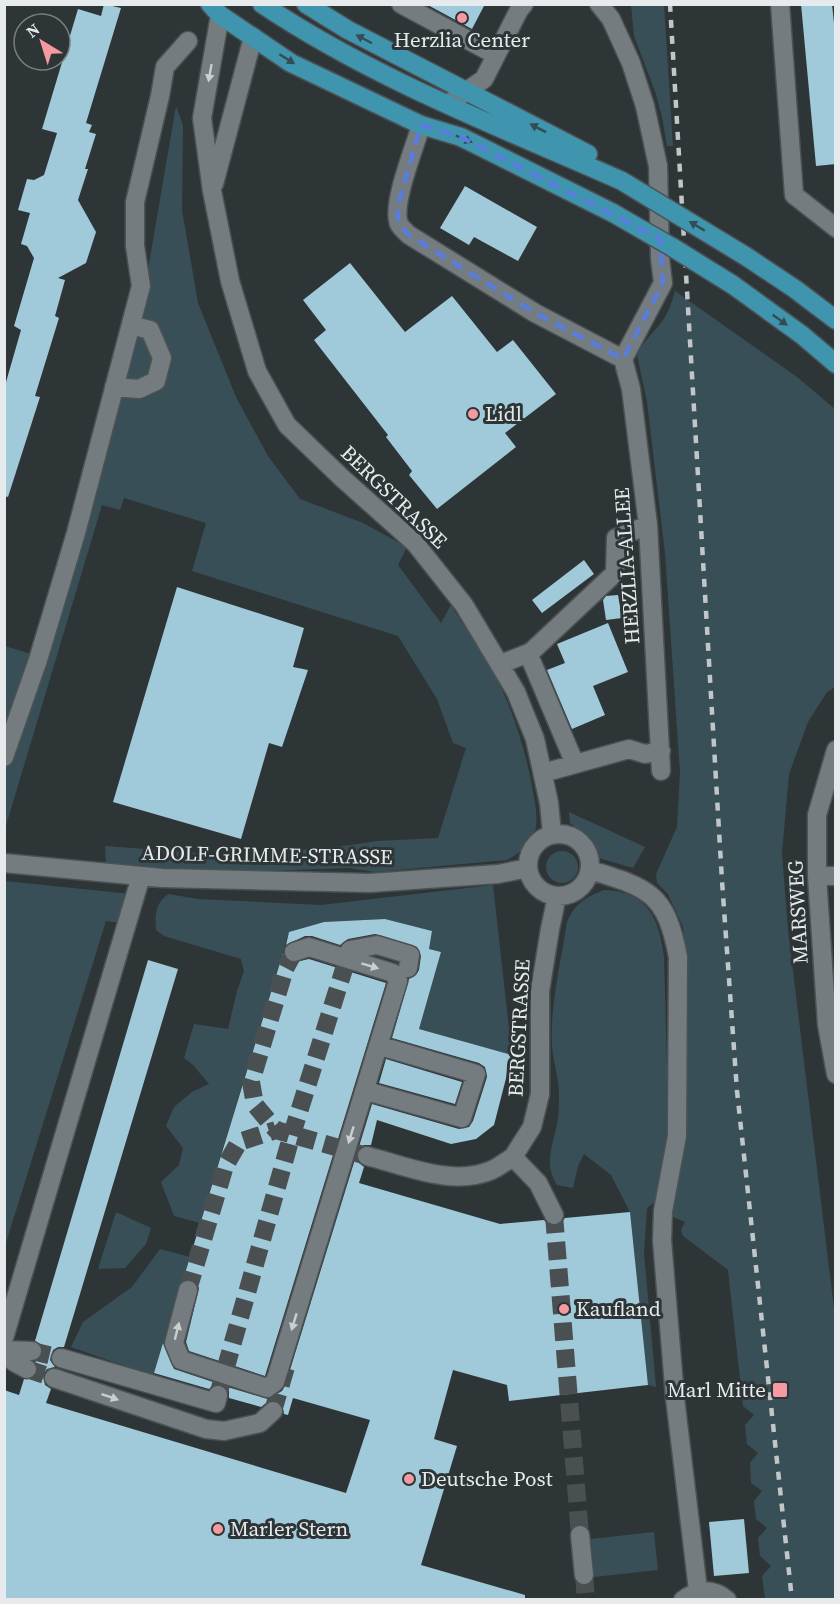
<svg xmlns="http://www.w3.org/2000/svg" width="840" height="1604" font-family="'Source Serif 4',serif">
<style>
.green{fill:#394f57}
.building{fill:#a0c9da}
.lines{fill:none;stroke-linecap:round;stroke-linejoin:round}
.minor-tunnel{stroke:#4a5052;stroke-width:18;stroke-dasharray:18 9;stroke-linecap:butt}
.minor-casing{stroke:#4c5254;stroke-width:21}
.major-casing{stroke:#4c5254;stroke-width:21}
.minor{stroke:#747c7f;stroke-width:18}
.major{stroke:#3f94ae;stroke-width:18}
.rail{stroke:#c1c6c8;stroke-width:4.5;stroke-dasharray:8 8;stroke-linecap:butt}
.major-bridge-casing{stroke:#4c5254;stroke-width:21;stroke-linecap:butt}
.major-bridge{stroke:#3f94ae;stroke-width:18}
.oneway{fill:#324d55}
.oneway2{fill:#caced1}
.marked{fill:none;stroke:#597dde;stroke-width:4.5;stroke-dasharray:12 8;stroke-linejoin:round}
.poi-dot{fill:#f49aa0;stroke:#2e3537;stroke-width:2}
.labels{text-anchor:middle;stroke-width:6;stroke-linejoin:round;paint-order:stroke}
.poi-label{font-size:21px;fill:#e6eaec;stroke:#2e3537;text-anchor:start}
.street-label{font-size:21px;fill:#e6eaec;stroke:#2e3537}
</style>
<rect width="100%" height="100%" fill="#2e3537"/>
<!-- green -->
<path class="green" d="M631,5H664L673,146H667L662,117L656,94L634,36Z
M176,106L183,125L182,210L198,303L236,397L268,456L300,499L363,523L407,547L398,565L441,623L451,605C470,636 493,667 507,701C518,727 525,753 531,780C533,795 538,811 536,826C534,842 520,853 507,860L375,872L349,868L232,872L106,866L105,846L240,856L351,845L377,841L438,838L466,748L453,743L437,699L398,636L192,571L206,523L124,498L120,510L102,505L5,829V646L38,656L145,287Z
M675,291L797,377L835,409V687L827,692L808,722L789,774L782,853L788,930L835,1317V1599H765L762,1576L771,1566L760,1556L758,1538L767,1528L756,1519L754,1501L762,1491L751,1483L750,1463L758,1453L747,1444L745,1425L754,1415L743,1406L728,1270L683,1236L681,1230L685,1222L671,1216L685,956L683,927L668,894L657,883L656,874L677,827L680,772L665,553L647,402L637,355C643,342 652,334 661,323C668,314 672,302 675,291Z
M569,812L645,847L633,868L599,858C592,842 584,833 570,823Z
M546 867a16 16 0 1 1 32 0a16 16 0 1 1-32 0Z
M5,881L131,894L121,923L106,921L5,1246Z
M493,885L512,1055L419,1029L441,952L429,949L432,931L385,919L324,922L289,932L200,1223L174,1216L161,1182L179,1165L183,1148L166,1126L174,1107L192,1092L209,1084L193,1065L184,1058L194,1024L228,1029L237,991L244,971L241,959L164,936L156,930C155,914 155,904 168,894L198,899L321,905Z
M604,890C648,891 659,919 664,957L669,1135L656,1201L647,1208L644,1253L656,1387L648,1385L630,1212L611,1175L584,1154L578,1166L573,1188L557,1185C542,1162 555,1142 558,1118C559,1111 559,1103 559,1095C559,1078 553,1062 552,1045C550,1004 561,962 567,922C576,903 584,898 604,890Z
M116,1212L151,1228L146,1244L125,1268L98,1269Z
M160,1249L190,1257L153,1376L71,1347L83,1322L132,1287Z
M654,1532L658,1570L594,1577L591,1539Z"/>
<!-- building -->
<path class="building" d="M104,4L121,8L86,123L92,125L89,132L96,134L85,169H88L78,200L96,232L86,263L58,278L65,280L55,316L59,318L35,396L40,397L8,497L4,496V389L21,330L14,326L34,258L27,246L21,244L30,213L18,210L27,179L34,180L44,175L57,133L42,129L78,9L101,16Z
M426,4H485L472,29Z
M801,4H832L836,42V164L816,166Z
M465,186L537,227L518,261L474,237L469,245L440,228Z
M350,263L405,332L452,296L497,352L513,340L556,394L505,433L516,447L437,509L409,475L412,471L386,437L388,435L314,340L326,330L303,300Z
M584,560L594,574L542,613L532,600Z
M177,587L304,628L293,667L308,670L282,747L269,743L241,839L113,802Z
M618,595L622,618L606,620L603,600L606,596Z
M608,623L628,672L593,686L605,715L572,729L547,670L565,663L557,644Z
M385,919L432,931L429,949L441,952L419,1029L512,1055L494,1125L476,1139L451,1144L377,1120L371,1145H364L358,1150L372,1104L459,1129L469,1127L473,1121L487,1077L485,1067L479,1063L392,1038L409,979L416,975L419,970L421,956L417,947L375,934L348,939L340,945L312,936H305L286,945L289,932L324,922Z
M283,953L286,960L291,963L309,959L386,983L265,1376L189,1351L186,1342L199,1288L196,1282L191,1279L183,1280Z
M148,960L178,969L64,1347H58L53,1350L50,1360L55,1367L47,1369L43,1375L45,1385L51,1389L46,1403L346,1493L370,1420L293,1398L288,1415L284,1414L282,1404L276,1400H270L261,1407L229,1398V1391L224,1386L268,1399L282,1391L285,1386L356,1156L359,1163L364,1167L359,1183L500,1224L544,1220L548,1225L554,1226L560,1225L565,1218L630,1212L648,1385L509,1401L507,1385L453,1370L434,1439L457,1446L421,1565L525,1595V1599H4V1390L19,1395L24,1379H32L37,1374L38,1368L35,1362L41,1357L43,1351L42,1345L35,1341Z
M386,1059L462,1082L455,1104L379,1083Z
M163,1343L174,1369L219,1384H214L209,1389L154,1373Z
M744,1519L749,1573L714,1576L709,1522Z"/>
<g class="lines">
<!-- minor-tunnel -->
<path class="minor-tunnel" d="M294,952L285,969L251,1082L255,1105L276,1130L367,1156
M554,1215L580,1535
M188,1290L225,1166L239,1142L276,1130
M32,1351L61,1358
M27,1369L54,1378
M218,1395L292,1134L350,950
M273,1411L286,1367
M584,1575L586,1600"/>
<!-- minor casing -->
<g class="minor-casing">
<path id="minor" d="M401,4L496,55
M780,4L794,195L836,228
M220,15L202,118L212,191L230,281L257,371L287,425L342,478L415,543L464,605L516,692L535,739L549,803L552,834
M448,104L484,79L519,10L524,4
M421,125C415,147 391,204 399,224C401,228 406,232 409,235L535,313L623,359L663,283L660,258L658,166L645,106L631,63L611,19L599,4
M214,184L253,37
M623,359L631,389L648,525L661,771
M114,387L139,389L156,381L162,358L150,330L131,325
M528,653L575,764
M501,664L531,652L615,573L616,538L648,525
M836,750L817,815V876L827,1025L836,1074
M4,757L38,660L76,533L141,286L135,246V202L160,96L165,67L188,41
M543,773L629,749L645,754L661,751
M528 865a31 31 0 1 1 62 0a31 31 0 1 1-62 0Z
M4,863L162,878L370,883L498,874L528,868
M590,870C649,888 666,893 678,957L677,1136L663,1211L662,1240L675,1398L698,1590
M817,876H836
M350,950L377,945L410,955L408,968
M370,1092L462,1118L476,1074L384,1047
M367,1156C406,1166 453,1187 492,1170C499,1167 506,1161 513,1157
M554,1215L538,1183L513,1157L532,1127L540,1094V991L550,929L557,896
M188,1290L174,1343L181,1360L267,1388L275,1382L398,981L393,973L309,947L294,952
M4,1338L141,876
M4,1350L32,1351
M4,1353L14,1362L27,1369
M61,1358L216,1403L218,1395
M54,1378L206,1429L224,1431L260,1423L273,1411
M580,1535L584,1575
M683,1600C697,1589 713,1588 727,1600"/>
</g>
<!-- major casing -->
<g class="major-casing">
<path id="major" d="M210,4L220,15L291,63L421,125L461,137L613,213
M262,4C374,79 500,127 622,181
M306,4L348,30L588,154
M747,257L795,289L836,320
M733,285L802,335L836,364"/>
</g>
<!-- minor -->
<use href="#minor" class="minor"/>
<!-- major -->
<use href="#major" class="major"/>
<!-- rail -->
<path class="rail" d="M670,4L722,881L737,1091L792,1600"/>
<!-- major-bridge casing -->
<g class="major-bridge-casing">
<path id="major-bridge" d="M622,181L747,257
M613,213L672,247L733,285"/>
</g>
<!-- major-bridge -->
<use href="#major-bridge" class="major-bridge"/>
</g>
<!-- one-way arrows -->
<defs><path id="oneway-solid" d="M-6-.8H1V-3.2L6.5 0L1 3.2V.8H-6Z" transform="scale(1.5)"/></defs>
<g class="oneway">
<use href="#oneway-solid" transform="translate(364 39) rotate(-152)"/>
<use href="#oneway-solid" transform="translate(287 59) rotate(32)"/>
<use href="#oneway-solid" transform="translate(538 128) rotate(-153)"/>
<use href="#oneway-solid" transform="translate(464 139) rotate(23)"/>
<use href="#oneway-solid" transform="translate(697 226) rotate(-149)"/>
<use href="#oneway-solid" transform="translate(780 320) rotate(36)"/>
</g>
<g class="oneway2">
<use href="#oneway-solid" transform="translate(210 73) rotate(100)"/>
<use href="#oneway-solid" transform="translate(370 966) rotate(17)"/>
<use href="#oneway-solid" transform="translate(351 1135) rotate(107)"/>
<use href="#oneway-solid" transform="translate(294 1322) rotate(107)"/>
<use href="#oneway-solid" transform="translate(177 1331) rotate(-76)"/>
<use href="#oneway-solid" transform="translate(110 1397) rotate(19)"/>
</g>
<!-- marked area -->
<path class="marked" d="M421,125L461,137L660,239L663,283L623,359L535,313L409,235L399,224L397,209Z"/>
<!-- markers -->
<g class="poi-dot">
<circle cx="462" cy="18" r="6"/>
<circle cx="473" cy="414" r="6"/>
<circle cx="564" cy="1309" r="6"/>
<rect x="772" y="1382" width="16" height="16" rx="3"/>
<circle cx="409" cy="1479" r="6"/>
<circle cx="218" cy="1529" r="6"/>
</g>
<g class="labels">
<!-- poi labels -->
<g class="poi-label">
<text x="462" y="47" text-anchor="middle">Herzlia Center</text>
<text x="485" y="421">Lidl</text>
<text x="576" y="1316">Kaufland</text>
<text x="766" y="1397" text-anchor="end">Marl Mitte</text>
<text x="421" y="1486">Deutsche Post</text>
<text x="230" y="1536">Marler Stern</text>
</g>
<!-- street labels -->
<g class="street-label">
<text transform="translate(394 497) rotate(44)" y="7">BERGSTRASSE</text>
<text transform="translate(627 566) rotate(-94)" y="7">HERZLIA-ALLEE</text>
<text transform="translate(267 855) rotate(1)" y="7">ADOLF-GRIMME-STRASSE</text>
<text transform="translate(798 912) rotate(-93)" y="7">MARSWEG</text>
<text transform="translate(519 1028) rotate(-87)" y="7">BERGSTRASSE</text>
</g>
</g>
<!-- border -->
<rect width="840" height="1604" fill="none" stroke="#e6eaec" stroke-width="12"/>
<!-- north arrow -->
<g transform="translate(42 42) rotate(322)"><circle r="28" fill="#2e3537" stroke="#787d7f" stroke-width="1.5"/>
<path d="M0-4.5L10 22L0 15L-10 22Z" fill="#f49aa0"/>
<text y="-9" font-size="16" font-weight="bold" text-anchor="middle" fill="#e6eaec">N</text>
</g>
</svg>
